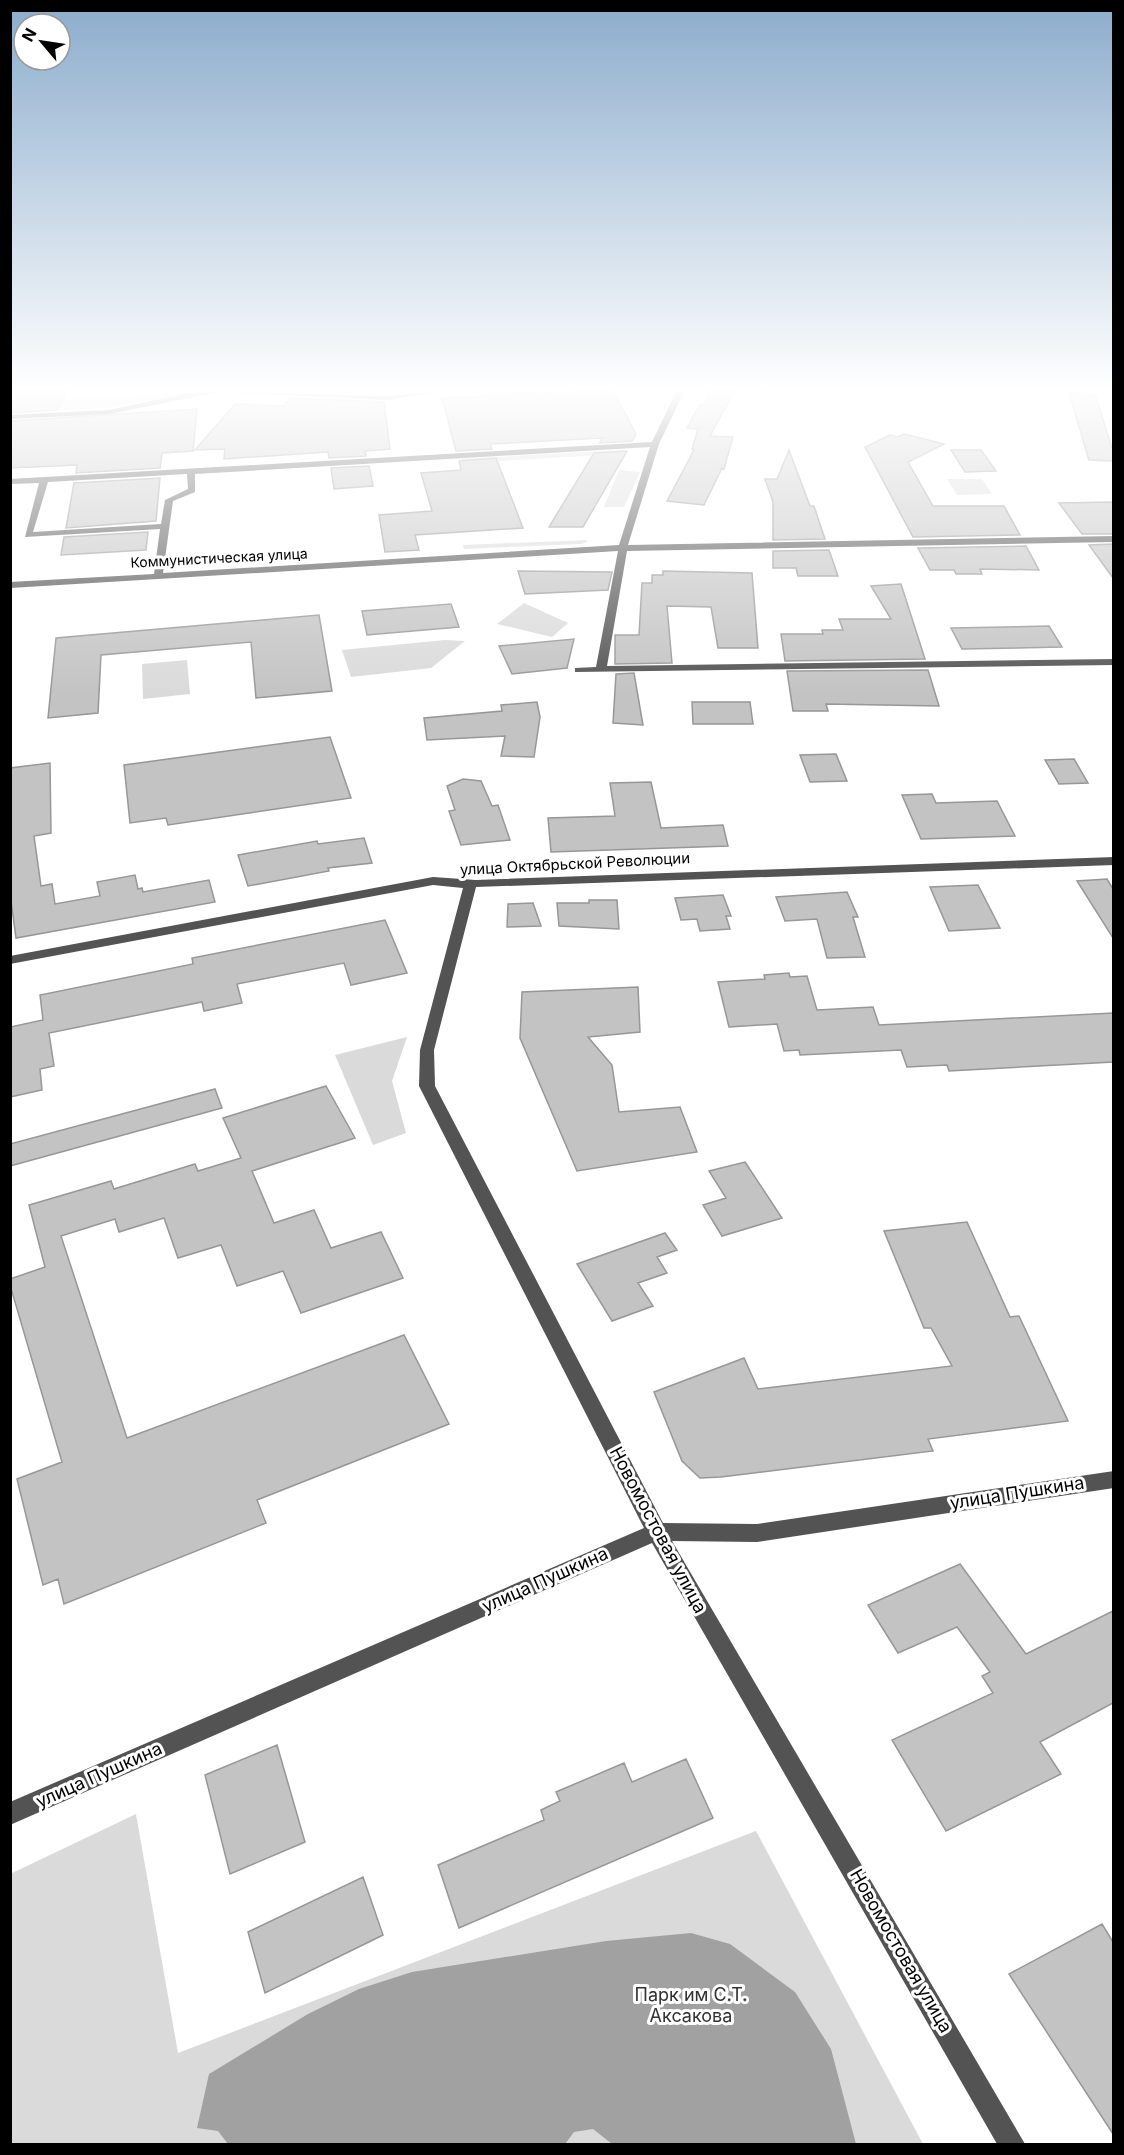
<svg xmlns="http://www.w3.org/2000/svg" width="1124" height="2155" font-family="Inter,sans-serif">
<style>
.green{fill:#dadada}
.water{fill:#a1a1a1}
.building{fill:#c3c3c3;stroke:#979797;stroke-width:1.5}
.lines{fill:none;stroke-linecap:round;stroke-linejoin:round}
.minor{fill:#535353;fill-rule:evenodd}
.labels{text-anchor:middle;stroke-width:6;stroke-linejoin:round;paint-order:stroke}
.far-street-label{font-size:14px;fill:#000;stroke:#fff}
.street-label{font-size:15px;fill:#000;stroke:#fff}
.near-street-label{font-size:18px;fill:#000;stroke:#fff}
.near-park-label{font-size:18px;fill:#313131;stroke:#fff}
</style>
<rect width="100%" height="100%" fill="#fff"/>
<!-- green -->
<path class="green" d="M173,393L177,395L112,407L11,413L34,401Z
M622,450V453L618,454L467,463L460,459Z
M619,470L640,472L624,507H604Z
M947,479H982L992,494L957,495Z
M587,540V542L581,544L464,549L463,545Z
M524,603L568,623L552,637L497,624Z
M445,640L465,641L431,668L351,677L342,650Z
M187,660L190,694L143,699L142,664Z
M407,1037L392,1081L406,1133L373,1145L335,1055Z
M136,1814L178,2053L756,1831L923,2144H11L10,1874Z"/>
<!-- water -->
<path class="water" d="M691,1933L730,1944L795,1992L831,2049L856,2144H612L593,2129L574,2132L565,2144H228L218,2131L197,2128L209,2074L308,2014L359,1989L412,1972L606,1941Z"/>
<!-- building -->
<path class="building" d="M10,392H67L56,410L10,413Z
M579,392H614L636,434L632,441L600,443L602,438L490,444L492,449L456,451L442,398Z
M709,392H734L710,436L733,437L724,469L722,468L704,505L667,501L694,450L692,449L698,429L687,428L700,404L705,405Z
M1069,393L1095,394L1113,451V461L1089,460Z
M291,398L384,402L390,449L365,451L366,456L329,458L328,452L224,459L225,449L195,450L235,404L284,406Z
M197,409L193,451L162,453L160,468L76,473L77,465L10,468V421Z
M904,434L944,444L908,462L933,506H1004L1020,535L913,537L865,447L890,435L898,437Z
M789,450L810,506H814L825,539L773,540V502L765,479H777Z
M951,450H981L996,471L965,472Z
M627,451L583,527H549L594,453Z
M496,458L523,528L415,535L419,550L385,552L379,515L432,511L421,473L461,470L459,461Z
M369,466L373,486L334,489L331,468Z
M160,478L156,521L66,528L74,483Z
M1113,502V534H1082L1059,503Z
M148,532L146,550L61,555L64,537Z
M1113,544V578L1089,545Z
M1026,546L1039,570L980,569L982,574H956L954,570H930L918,548Z
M829,550L838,576H798L796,568H773V551Z
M518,571L612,572L608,590L525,594Z
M663,571L752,573L758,648H718L711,607L667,606L672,663L615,664V635H639L642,583H652V575H663Z
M901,584L925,659L785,661L781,634H823L822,630H843L839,619H891L871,586Z
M451,604L459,627L367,635L362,611Z
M319,615L332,691L256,698L251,642L101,655L98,713L48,718L56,638Z
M1049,626L1062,647L962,649L951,628Z
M574,639L567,668L512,674L499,646Z
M928,670L939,706L826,704L828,711H793L787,671Z
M634,673L643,725L613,723L616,674Z
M537,702L540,717L534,757L501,756L505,736L427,740L424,718L502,711L501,705Z
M692,702H750L753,724H693Z
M330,737L351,798L168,825L166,818L130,823L124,765Z
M836,754L847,781L810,782L800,755Z
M1074,759L1088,783L1059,784L1045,760Z
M50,763L51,833L34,836L41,886L52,884L55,904L100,896L97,882L135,875L138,889L142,888L143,892L209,880L215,902L16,938L10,893V768Z
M463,779L481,781L492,806L498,805L510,840L461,845L449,811L455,810L447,786Z
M651,782L661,828L723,825L728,846L551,852L548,818L615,816L610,783Z
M932,794L936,803L997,801L1015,836L921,839L902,795Z
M364,838L372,863L328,868L329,871L248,886L238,855L317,841L318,844Z
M1107,879L1113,889V938L1077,881Z
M978,885L1000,928L949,931L930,887Z
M847,892L858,917H853L865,957L827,958L817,919L785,921L776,897Z
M723,895L731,916H726L730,929L700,931L697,919L681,920L675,898Z
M589,900H617L619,929L559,926L557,903H589Z
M533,903L541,926L507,927L508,904Z
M385,920L407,973L351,985L344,963L237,984L242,1003L204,1011L202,1002L49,1033L54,1066L40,1069L42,1090L10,1097V1027L43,1020L40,995L193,964L192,958Z
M789,973L790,977L807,976L817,1010L873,1007L879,1025L1113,1013V1062L949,1071L947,1065L907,1067L901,1050L800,1055L799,1050L784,1051L777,1024L729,1027L718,982L765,979L764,975Z
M638,987L640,1032L588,1037L612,1065L619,1112L680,1107L697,1152L577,1171L520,1038L522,992Z
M326,1086L355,1138L252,1171L274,1223L314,1210L331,1248L381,1232L403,1278L301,1313L283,1271L237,1286L221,1245L178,1258L164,1218L119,1232L115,1219L61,1236L127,1438L404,1335L449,1424L257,1500L266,1523L64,1604L58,1579L43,1585L17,1479L62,1462L10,1285V1279L45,1267L29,1205L111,1181L114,1189L195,1164L198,1171L241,1158L223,1118Z
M215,1089L222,1108L10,1166V1144Z
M745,1162L782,1218L722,1236L703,1205L726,1198L709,1171Z
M967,1222L1010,1317L1019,1316L1068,1421L928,1439L933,1451L721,1477L700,1478L682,1461L654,1392L744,1358L758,1389L952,1366L931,1328H924L884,1231Z
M665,1233L677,1250L657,1257L667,1273L638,1283L653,1306L612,1321L577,1264Z
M960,1564L1026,1654L1113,1611V1703L1040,1742L1061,1774L946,1831L892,1740L993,1693L982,1676L990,1672L957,1627L898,1653L868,1605Z
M277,1745L305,1842L230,1874L205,1775Z
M686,1759L713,1818L459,1928L438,1865L544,1820L541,1810L560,1801L556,1792L624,1763L632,1782Z
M363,1877L383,1935L265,1993L248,1932Z
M1102,1924L1113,1942V2134L1009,1974Z"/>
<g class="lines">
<!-- minor -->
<path class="minor" d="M220,392L388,396L436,392L388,400Z
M220,392L109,414L10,419V415L109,410L188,393Z
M486,392H535L531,394Z
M676,392H684L659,444L628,545L1114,536V542L627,551L607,666L1114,659V665L575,672V668L596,667L618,551L10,588V582L154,574L160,529L25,537L39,483L10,484V479L652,442ZM650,447L619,545L163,573L173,501L195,492V474ZM187,474L188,489L165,500L161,524L33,532L48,482Z
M1114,857V865L476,887L434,1050L435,1086L663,1523L757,1524L1114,1471V1488L757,1542L672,1541L1025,2144H997L652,1543L10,1825V1802L644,1528L419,1086L420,1050L463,888L433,885L10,964V956L433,877L476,880Z"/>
</g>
<!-- sky -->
<linearGradient id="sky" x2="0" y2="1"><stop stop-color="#8baccc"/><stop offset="0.56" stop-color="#fff"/><stop offset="1" stop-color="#fff" stop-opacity="0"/></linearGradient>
<rect width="1124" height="694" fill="url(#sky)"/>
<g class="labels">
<!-- far-street labels -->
<g class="far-street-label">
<text transform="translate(219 558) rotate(-3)" y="5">Коммунистическая улица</text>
</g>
<!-- street labels -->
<g class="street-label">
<text transform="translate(575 864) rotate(-3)" y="5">улица Октябрьской Революции</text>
</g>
<!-- near-street labels -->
<g class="near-street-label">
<text transform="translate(1017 1493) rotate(-9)" y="6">улица Пушкина</text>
<text transform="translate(658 1530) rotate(62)" y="6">Новомостовая улица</text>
<text transform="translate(545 1580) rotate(-24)" y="6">улица Пушкина</text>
<text transform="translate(99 1775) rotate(-24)" y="6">улица Пушкина</text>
<text transform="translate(901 1951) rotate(60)" y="6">Новомостовая улица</text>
</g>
<!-- near-park labels -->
<g class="near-park-label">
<text x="691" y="2001">Парк им С.Т.<tspan x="691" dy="21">Аксакова</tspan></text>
</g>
</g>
<!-- border -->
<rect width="1124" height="2155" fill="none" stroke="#000000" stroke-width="24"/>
<!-- north arrow -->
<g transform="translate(42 42) rotate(299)"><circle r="28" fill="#ffffff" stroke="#999999" stroke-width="1.5"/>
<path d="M0-4.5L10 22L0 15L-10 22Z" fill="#000000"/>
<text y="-9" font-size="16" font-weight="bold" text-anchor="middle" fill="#000000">N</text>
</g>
</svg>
